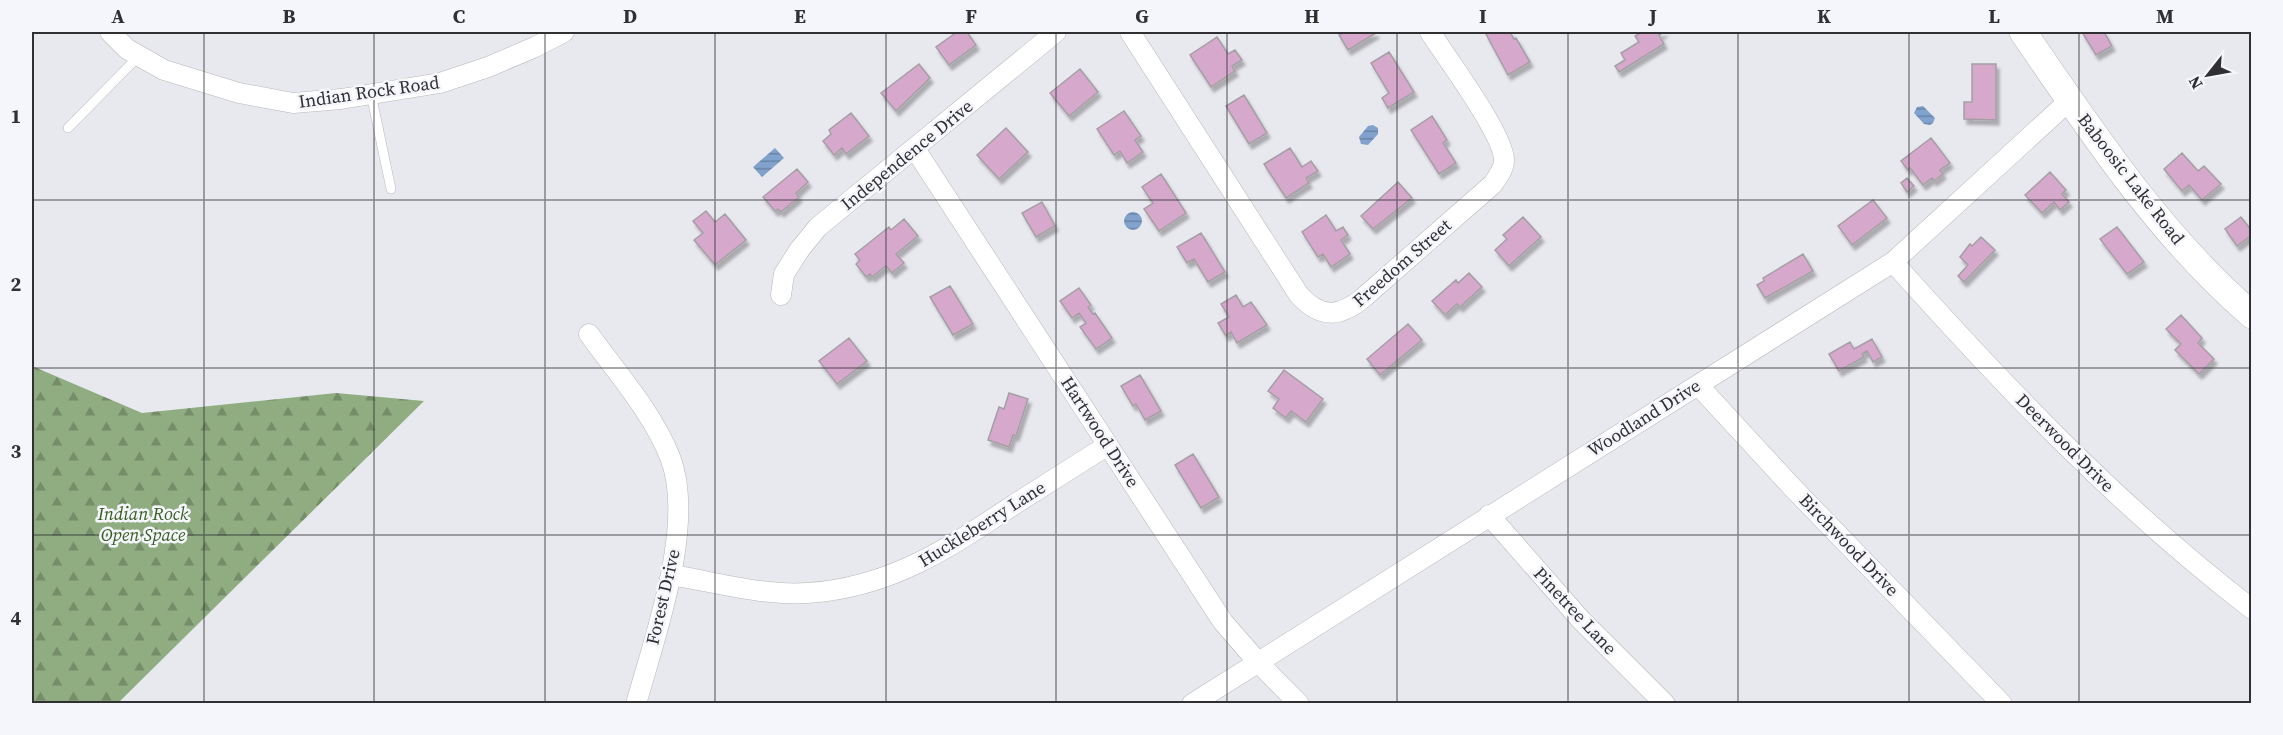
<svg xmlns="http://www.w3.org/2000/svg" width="2283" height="735" font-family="'Source Serif 4',serif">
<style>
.forest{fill:url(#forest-firs)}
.water{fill:url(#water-rules)}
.building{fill:#d6a8cc;stroke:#a59fa4;stroke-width:1.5;filter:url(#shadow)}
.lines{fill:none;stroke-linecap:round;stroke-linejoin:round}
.lane-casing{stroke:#b7b6be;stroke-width:10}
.street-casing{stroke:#b7b6be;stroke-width:21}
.secondary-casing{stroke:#b7b6be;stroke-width:28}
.lane{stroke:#fff;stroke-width:9}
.street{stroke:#fff;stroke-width:20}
.secondary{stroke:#fff;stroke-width:27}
.grid{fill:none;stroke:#303033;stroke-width:1.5;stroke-opacity:0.55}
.labels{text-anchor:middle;stroke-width:5;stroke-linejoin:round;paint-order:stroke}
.street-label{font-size:18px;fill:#303033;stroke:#f5f5fc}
.park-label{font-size:18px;font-style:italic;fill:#375e1f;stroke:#f5f5fc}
.neatline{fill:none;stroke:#303033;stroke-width:2}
.grid-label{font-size:20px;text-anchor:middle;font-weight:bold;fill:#303033}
</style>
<defs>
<pattern id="forest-firs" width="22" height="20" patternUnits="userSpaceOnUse" patternTransform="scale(1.5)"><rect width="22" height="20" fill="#8fad80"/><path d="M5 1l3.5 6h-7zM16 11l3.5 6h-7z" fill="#758d69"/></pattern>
<pattern id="water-rules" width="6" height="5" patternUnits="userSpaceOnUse" patternTransform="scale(1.5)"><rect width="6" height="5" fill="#80a2cc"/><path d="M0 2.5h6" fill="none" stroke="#6984a6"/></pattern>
<filter id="shadow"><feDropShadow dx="3" dy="5" stdDeviation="1.5" flood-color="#0004"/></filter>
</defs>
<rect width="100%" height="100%" fill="#e8e8ef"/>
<!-- forest -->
<path class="forest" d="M32,366L142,413L336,393L424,401L118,703H32Z"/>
<!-- water -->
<path class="water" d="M1923,106L1935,118L1933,123L1930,125L1924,124L1914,113L1917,107Z
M1373,125L1378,128V134L1368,145L1361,144L1359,137L1368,126Z
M775,148L784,158L762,177L753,167Z
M1124 221a9 9 0 1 1 18 0a9 9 0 1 1-18 0Z"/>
<!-- building -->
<path class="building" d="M957,32H967L976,45L949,65L936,47Z
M1344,32H1375L1376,33L1348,50L1339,35Z
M1490,32H1510L1514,39L1516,38L1530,62L1508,75L1486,34Z
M1642,32H1664L1659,35L1664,44L1619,72L1615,66L1625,60L1621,53L1639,42L1635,36Z
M2082,32H2104L2112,46L2096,55Z
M1217,37L1228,54L1235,50L1242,60L1232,66L1235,71L1211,87L1190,55Z
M1389,52L1414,92L1388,108L1382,98L1389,93L1371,63Z
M919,64L930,78L896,111L881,93Z
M1972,64H1996V120L1964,119V102H1972Z
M1080,69L1098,92L1069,116L1050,93Z
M1244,95L1267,133L1249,144L1226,106Z
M1124,111L1141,136L1135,140L1143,152L1127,163L1120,151L1114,155L1097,129Z
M851,113L869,136L846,154L842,148L834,155L823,141L831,134L829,130Z
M1432,116L1447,140L1443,143L1456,163L1439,174L1411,130Z
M1006,128L1028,152L999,179L977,155Z
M1931,138L1950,163L1940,170L1943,174L1934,181L1932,178L1923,185L1910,168L1908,170L1901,161Z
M1290,148L1302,167L1311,161L1318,171L1306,178L1309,183L1286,198L1264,164Z
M2182,153L2198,171L2204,166L2221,184L2202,200L2189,185L2182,191L2164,169Z
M797,169L808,182L796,193L799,197L781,212L778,209L775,211L763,197Z
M2050,172L2066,190L2062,194L2069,202L2060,210L2054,202L2042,213L2025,195Z
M1161,174L1186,213L1159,231L1144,209L1153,203L1142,187Z
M1907,178L1914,186L1907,192L1901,183Z
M1398,182L1412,198L1373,229L1361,216Z
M1873,200L1887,218L1852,245L1838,226Z
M1042,202L1055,226L1036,237L1022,213Z
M706,211L715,222L725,214L746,240L715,265L694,240L703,233L693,221Z
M1326,215L1336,231L1343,227L1348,235L1341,240L1350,254L1331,267L1323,254L1318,257L1302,232Z
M1523,217L1541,237L1509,266L1495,250L1507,239L1503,235Z
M2241,217L2252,231V235L2237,246L2225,229Z
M904,219L918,236L896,254L904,263L892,273L886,266L872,277L870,274L866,277L856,264L860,260L855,254L889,227L891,230Z
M2117,227L2144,262L2127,274L2100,239Z
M1201,233L1225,272L1208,282L1194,259L1187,263L1177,247Z
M1981,237L1995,250L1964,282L1958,276L1968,265L1960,257L1970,244L1972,246Z
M1803,254L1813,271L1765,298L1757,285L1764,281L1763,278Z
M1469,273L1482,287L1460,307L1457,304L1445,315L1432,301L1456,280L1458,283Z
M950,286L973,324L953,335L930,297Z
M1079,288L1091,305L1088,307L1093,314L1095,313L1112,338L1096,349L1080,327L1086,323L1079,313L1072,318L1060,301Z
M1236,295L1243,307L1251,302L1267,325L1237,343L1231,332L1226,336L1218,323L1229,317L1221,304Z
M2181,315L2202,338L2198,343L2214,359L2199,374L2175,350L2181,344L2166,329Z
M1408,324L1422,340L1380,375L1367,359Z
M849,338L867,361L837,384L819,361Z
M1872,339L1882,357L1873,362L1867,351L1862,354L1864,357L1839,371L1829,354L1850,342L1854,349Z
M1284,370L1323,399L1306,422L1291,411L1286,418L1273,408L1279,399L1268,391Z
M1140,375L1161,411L1145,420L1136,404L1133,406L1121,386Z
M1009,393L1028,399L1016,436L1013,435L1009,447L988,440L999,407L1004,409Z
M1193,454L1219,497L1201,508L1175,465Z"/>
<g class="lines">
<!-- lane casing -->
<g class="lane-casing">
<path id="lane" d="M371,94L391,189
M68,128L139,56"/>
</g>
<!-- street casing -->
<g class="street-casing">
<path id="street" d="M110,32L127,49L164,70L239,93L293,103L341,99L440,83L488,67L535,47L564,32
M1130,32L1299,295C1320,318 1339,318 1363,298L1493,184C1498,176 1505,168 1504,159C1502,132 1446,57 1430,32
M915,149L1223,622L1257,661L1299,704
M1893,262C2004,386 2119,507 2252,609
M781,295L784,274L800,249L818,227L1056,32
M589,334C617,373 652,412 670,457C696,523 655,636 636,704
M1698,385L1792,487L2002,704
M1489,515L1581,620L1665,704
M671,575C716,582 763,596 807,593C890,588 949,548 1015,504C1046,484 1077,465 1108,445
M1192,704L1893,262L2071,99"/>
</g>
<!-- secondary casing -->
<g class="secondary-casing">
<path id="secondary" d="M2023,32C2091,131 2160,236 2252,315"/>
</g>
<!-- lane -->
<use href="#lane" class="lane"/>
<!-- street -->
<use href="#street" class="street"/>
<!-- secondary -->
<use href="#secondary" class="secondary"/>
</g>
<!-- grid -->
<path class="grid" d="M204,32V704M374,32V704M545,32V704M715,32V704M886,32V704M1056,32V704M1227,32V704M1397,32V704M1568,32V704M1738,32V704M1909,32V704M2079,32V704M32,200H2252M32,368H2252M32,535H2252"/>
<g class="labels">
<!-- street labels -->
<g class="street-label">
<text transform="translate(369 92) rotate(-8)" y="6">Indian Rock Road</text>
<text transform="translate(907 155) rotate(-39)" y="6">Independence Drive</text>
<text transform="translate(2131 179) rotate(52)" y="6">Baboosic Lake Road</text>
<text transform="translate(1402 263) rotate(-41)" y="6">Freedom Street</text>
<text transform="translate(1644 418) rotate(-32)" y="6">Woodland Drive</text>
<text transform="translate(1100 432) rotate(57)" y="6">Hartwood Drive</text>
<text transform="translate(2065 443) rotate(45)" y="6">Deerwood Drive</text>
<text transform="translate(982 524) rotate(-32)" y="6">Huckleberry Lane</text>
<text transform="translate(1849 545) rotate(46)" y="6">Birchwood Drive</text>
<text transform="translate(663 597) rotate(-77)" y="6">Forest Drive</text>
<text transform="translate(1575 611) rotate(47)" y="6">Pinetree Lane</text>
</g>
<!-- park labels -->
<g class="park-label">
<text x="143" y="520">Indian Rock<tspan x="143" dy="21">Open Space</tspan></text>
</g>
</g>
<!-- border -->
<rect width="2283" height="735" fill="none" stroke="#f5f5fc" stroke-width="66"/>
<!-- north arrow -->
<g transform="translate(2208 75) rotate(239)" stroke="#f5f5fc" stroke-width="4.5" paint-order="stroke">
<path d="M0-4.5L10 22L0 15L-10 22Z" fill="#303033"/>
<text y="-9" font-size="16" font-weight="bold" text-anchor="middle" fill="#303033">N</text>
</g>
<rect x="33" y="33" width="2217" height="669" class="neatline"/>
<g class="grid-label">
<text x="118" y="23">A</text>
<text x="289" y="23">B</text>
<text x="459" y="23">C</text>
<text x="630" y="23">D</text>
<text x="800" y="23">E</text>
<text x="971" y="23">F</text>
<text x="1142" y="23">G</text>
<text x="1312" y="23">H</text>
<text x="1483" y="23">I</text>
<text x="1653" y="23">J</text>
<text x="1824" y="23">K</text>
<text x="1994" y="23">L</text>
<text x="2165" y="23">M</text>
<text x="16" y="123">1</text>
<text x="16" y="291">2</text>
<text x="16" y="458">3</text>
<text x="16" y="625">4</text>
</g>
</svg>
